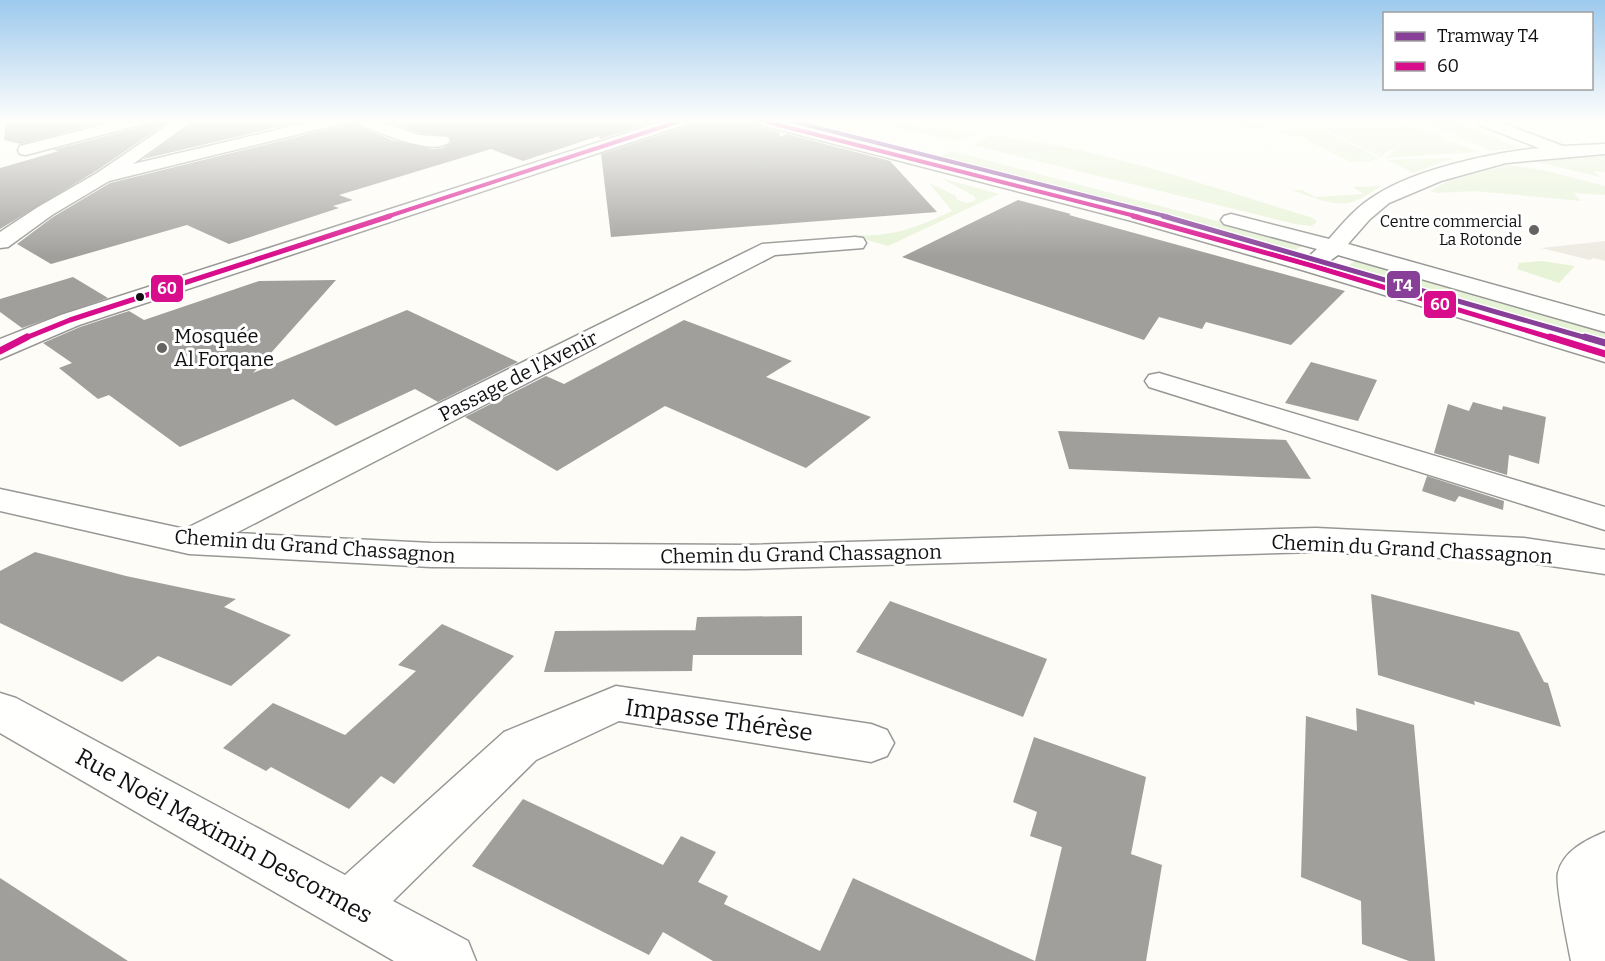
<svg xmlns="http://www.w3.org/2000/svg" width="1605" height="961" font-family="Bitter,serif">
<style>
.green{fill:#e7f3d7}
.plaza{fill:#edebe2}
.building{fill:#a19f9c}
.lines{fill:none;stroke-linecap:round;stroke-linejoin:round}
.minor-casing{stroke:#979795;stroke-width:3}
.minor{fill:#fffffe;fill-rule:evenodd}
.bus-1-far2-casing{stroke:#fff;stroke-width:6}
.bus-1-far1-casing{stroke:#fff;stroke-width:8}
.bus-1-casing{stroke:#fff;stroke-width:10}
.bus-1-far2{stroke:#d80d8c;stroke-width:4}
.bus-1-far1{stroke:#d80d8c;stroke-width:5}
.bus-1{stroke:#d80d8c;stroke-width:7}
.tram-1-far2-casing{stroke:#fff;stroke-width:6}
.tram-1-far1-casing{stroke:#fff;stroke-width:8}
.tram-1-casing{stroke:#fff;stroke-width:10}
.tram-1-far2{stroke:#873f98;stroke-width:4}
.tram-1-far1{stroke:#873f98;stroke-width:5}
.tram-1{stroke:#873f98;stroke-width:7}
.poi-dot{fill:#646362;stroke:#fff;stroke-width:2}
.bus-dot{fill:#111;stroke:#fff;stroke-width:2}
.labels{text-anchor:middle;stroke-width:6;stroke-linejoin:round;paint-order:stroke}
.far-poi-label{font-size:16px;fill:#111;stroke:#fff;text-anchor:end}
.poi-label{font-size:20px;fill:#111;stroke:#fff;text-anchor:start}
.street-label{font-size:20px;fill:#111;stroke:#fff}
.near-street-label{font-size:24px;fill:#111;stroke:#fff}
.line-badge{stroke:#fff;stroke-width:2}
.badge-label{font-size:16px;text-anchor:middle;font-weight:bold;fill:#fff}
</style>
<rect width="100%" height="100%" fill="#fdfcf7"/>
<!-- green -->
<path class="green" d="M874,122H891L976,134L958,141Z
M1235,122L1256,124L1306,122L1314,126L1243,128Z
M1424,122H1457L1519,148L1493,151Z
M1412,125L1444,138L1441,139C1452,142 1466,146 1478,152L1385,158L1394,151L1391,149L1381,157L1323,128Z
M1319,128L1379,158L1370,161L1350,162L1300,136H1291L1280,130Z
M990,136C1097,146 1207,186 1310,217L1316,220V223L1311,226L1295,224L972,145Z
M952,151L1300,243L1302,246L1290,254L929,161Z
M1605,156V172L1593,171L1600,177L1529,160Z
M1449,158L1452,159L1413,173L1388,160Z
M1508,165L1543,170L1605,186V195L1574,193L1581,201L1474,191L1437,193L1430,191L1448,181Z
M941,178L999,194L888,246L850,235C893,237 913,229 952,211L929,183L956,196L957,200L968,203L976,200L974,196Z
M1382,186C1372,191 1359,201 1348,203C1330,206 1308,195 1291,190H1302L1315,197L1364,194L1353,187Z
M1355,261H1364L1605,330V350L1342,270Z
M1541,261L1575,266L1559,283L1517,269L1519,263Z"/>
<!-- plaza -->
<path class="plaza" d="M1605,241V261L1593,258L1590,260L1541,248Z"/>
<!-- building -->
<path class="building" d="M6,122H105L21,144L4,140Z
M143,122H168L96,171L0,229V168L59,151L53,150L140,127Z
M193,122H300L143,159Z
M340,122H356L359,127L392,140L433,149L443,148L451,143L450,136L419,133L388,122H654L600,139L599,136L523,161L491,149L339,195L353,200L333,206L339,208L229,244L187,225L51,264L17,244L53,217L110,183L337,127Z
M687,122H757L760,127L779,132L780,137L787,134L890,161L937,212L611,237L601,154L684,127Z
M1018,200L1071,214L1069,215L1345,291L1291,345L1206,322L1202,329L1159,317L1144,340L902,257Z
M73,277L108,298L22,328L0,312V299Z
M336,280L253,373L407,310L518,362L438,402L415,389L336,426L293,399L180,447L109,395L98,399L59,368L72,363L43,343L80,327L129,311L144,320L259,281Z
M684,320L792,361L766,377L871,417L806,468L665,406L557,471L465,417L546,376L564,384Z
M1311,362L1377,380L1358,421L1285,403Z
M1473,402L1502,410L1503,406L1546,417L1539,464L1509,455L1507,475L1434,453L1448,404L1469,411Z
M1058,431L1286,440L1311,479L1069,469Z
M1427,476L1504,501L1503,510L1459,496L1455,502L1422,491Z
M35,552L126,576L236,599L224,607L291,635L231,686L158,656L122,682L0,623V571Z
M1371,594L1519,632L1544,682L1548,683L1561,727L1474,701L1475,705L1378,675Z
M890,601L1047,659L1023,717L856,652Z
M802,616V655H693L692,671L544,672L555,631L696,630L694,642L697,617Z
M442,624L514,656L394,784L381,776L349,809L271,767L266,771L223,748L273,703L345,735L416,671L398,665Z
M1356,708L1414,725L1435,961H1409L1362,944L1361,901L1301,877L1306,716L1357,731Z
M1034,737L1146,777L1131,854L1162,865L1146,961H713L663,932L649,955L472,866L523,799L663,865L681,836L716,852L698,882L728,896L724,904L820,951L853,878L1035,961L1062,847L1030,836L1037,812L1013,802Z
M0,878L128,961H0Z"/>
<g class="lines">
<!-- minor casing -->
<g class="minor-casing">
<path id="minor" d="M114,122H141L139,125L26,155L20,154L18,150L20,146Z
M172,122H191L133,164L310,122H338L336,125L109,181L52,215L8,247L0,248V232L38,207L97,173Z
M358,122H381L419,135L448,137L450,141C437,158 378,132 360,125Z
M661,122H685L683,125L79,325L0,359V339L61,315Z
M759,122H786L1146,213L1308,257L1317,249L1224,224L1221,220L1224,216L1231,214L1329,239C1343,223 1357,206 1376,195C1416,169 1491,153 1539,148L1480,125L1478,122H1500L1563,146L1605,144V154L1506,163L1441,181L1389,203L1370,219L1348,244L1605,316V332L1338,255L1327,263L1605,345V362L1302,270L1132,221L761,125Z
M855,237L863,238L866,243L863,248L775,255L236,533L431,543L746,545L1316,528L1524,538L1605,550V574L1524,562L1316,552L746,569L431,567L189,554L0,511V489L185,529L762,244Z
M1159,373L1605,507V530L1149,387L1145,381L1149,375Z
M616,686L871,724L887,730L894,743L887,756L871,762L619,721L536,760L393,901L468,941L476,961H394L0,733V693L16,698L345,875L504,732Z
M1605,832V961H1571C1568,945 1555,884 1558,873C1563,851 1586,840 1605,832Z"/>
</g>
<!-- minor -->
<use href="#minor" class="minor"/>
<!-- bus-1-far2 casing -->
<g class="bus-1-far2-casing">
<path id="bus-1-far2" d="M767,122L1139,217
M386,217L677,122"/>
</g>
<!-- bus-1-far1 casing -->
<g class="bus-1-far1-casing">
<path id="bus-1-far1" d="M1133,216L1310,265L1555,339
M23,339L70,320L390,216"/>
</g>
<!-- bus-1 casing -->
<g class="bus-1-casing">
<path id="bus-1" d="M1550,337L1605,354
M0,351L27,337"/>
</g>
<!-- bus-1-far2 -->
<use href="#bus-1-far2" class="bus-1-far2"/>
<!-- bus-1-far1 -->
<use href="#bus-1-far1" class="bus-1-far1"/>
<!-- bus-1 -->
<use href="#bus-1" class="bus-1"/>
<!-- tram-1-far2 casing -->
<g class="tram-1-far2-casing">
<path id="tram-1-far2" d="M795,122L1169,217"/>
</g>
<!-- tram-1-far1 casing -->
<g class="tram-1-far1-casing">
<path id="tram-1-far1" d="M1163,216L1590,339"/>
</g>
<!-- tram-1 casing -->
<g class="tram-1-casing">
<path id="tram-1" d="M1585,337L1605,343"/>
</g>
<!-- tram-1-far2 -->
<use href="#tram-1-far2" class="tram-1-far2"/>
<!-- tram-1-far1 -->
<use href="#tram-1-far1" class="tram-1-far1"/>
<!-- tram-1 -->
<use href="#tram-1" class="tram-1"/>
</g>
<!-- sky -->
<linearGradient id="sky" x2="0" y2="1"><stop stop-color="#9dc9ee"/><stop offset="0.47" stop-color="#fefefb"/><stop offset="1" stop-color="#fefefb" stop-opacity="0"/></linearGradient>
<rect width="1605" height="257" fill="url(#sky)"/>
<!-- markers -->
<g class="poi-dot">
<circle cx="1534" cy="230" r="6"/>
<circle cx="162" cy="348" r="6"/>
</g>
<circle class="bus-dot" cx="140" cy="297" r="5"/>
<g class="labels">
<!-- far-poi labels -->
<g class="far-poi-label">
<text x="1522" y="227">Centre commercial<tspan x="1522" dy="18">La Rotonde</tspan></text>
</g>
<!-- poi labels -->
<g class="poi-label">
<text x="174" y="343">Mosquée<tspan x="174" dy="23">Al Forqane</tspan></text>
</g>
<!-- street labels -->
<g class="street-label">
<text transform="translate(518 376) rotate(-27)" y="7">Passage de l'Avenir</text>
<text transform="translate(315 546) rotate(4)" y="7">Chemin du Grand Chassagnon</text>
<text transform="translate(1412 549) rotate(3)" y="7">Chemin du Grand Chassagnon</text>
<text transform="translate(801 554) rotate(-1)" y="7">Chemin du Grand Chassagnon</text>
</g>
<!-- near-street labels -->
<g class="near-street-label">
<text transform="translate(719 720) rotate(8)" y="8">Impasse Thérèse</text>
<text transform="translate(224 836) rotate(29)" y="8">Rue Noël Maximin Descormes</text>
</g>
</g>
<g class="line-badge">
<rect x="1386" y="270" width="35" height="29" rx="6" fill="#873f98"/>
<rect x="150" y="274" width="34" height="29" rx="6" fill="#d80d8c"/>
<rect x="1423" y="290" width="34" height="29" rx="6" fill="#d80d8c"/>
</g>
<g class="badge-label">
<text x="1403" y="291">T4</text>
<text x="167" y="294">60</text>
<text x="1440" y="310">60</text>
</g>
<!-- legend -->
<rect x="1383" y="12" width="210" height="78" fill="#ffffff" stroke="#a0a0a0" stroke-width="1.5"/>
<rect x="1395" y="32" width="30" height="9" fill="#873f98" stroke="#a0a0a0" stroke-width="1.5"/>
<text x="1437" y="42" font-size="18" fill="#111111">Tramway T4</text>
<rect x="1395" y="62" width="30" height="9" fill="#d80d8c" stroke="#a0a0a0" stroke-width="1.5"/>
<text x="1437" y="72" font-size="18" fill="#111111">60</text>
</svg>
